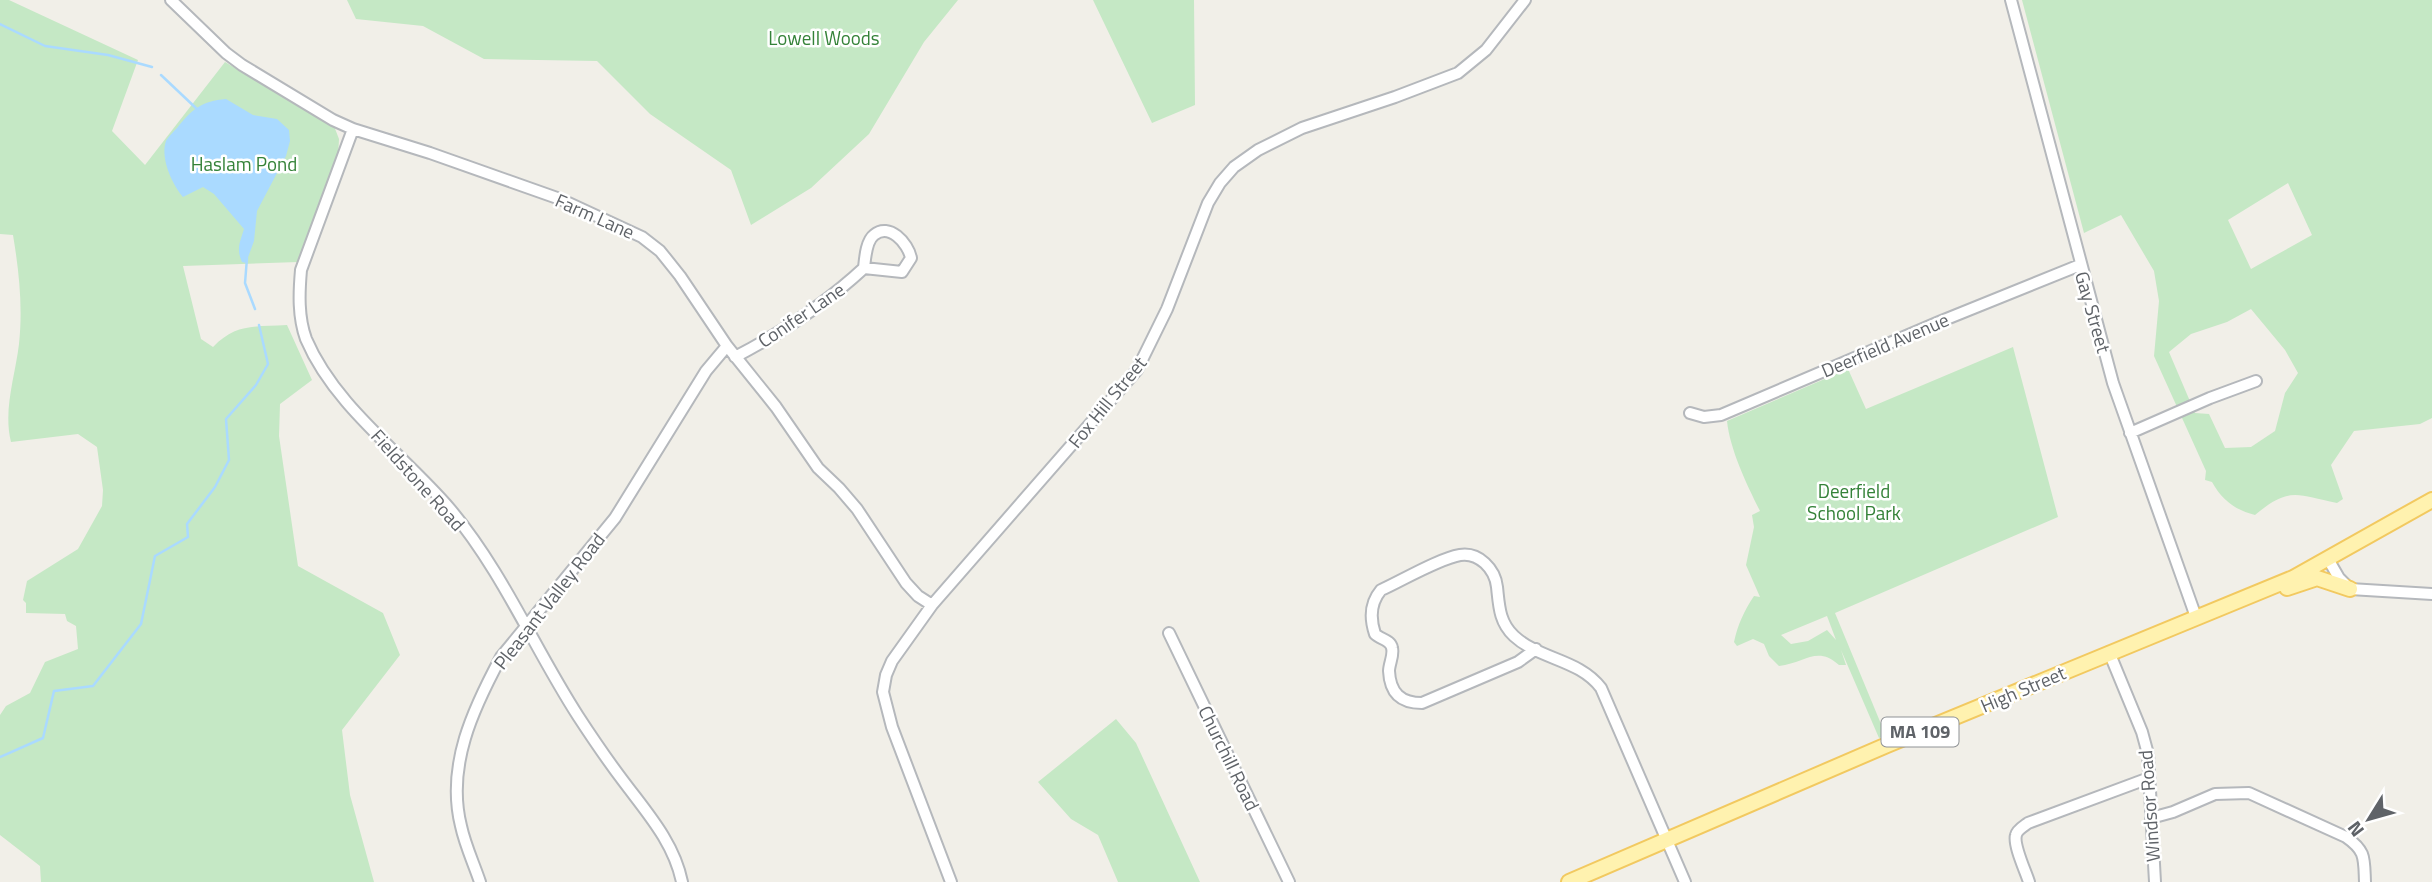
<svg xmlns="http://www.w3.org/2000/svg" width="2432" height="882" font-family="'Titillium Web',sans-serif">
<style>
.green{fill:#c5e8c5;fill-rule:evenodd}
.water{fill:#aadaff}
.lines{fill:none;stroke-linecap:round;stroke-linejoin:round}
.stream{stroke:#aadaff;stroke-width:2.5}
.minor-casing{stroke:#b5b8bc;stroke-width:14}
.major-casing{stroke:#f2c960;stroke-width:18}
.minor{stroke:#fff;stroke-width:10}
.major{stroke:#fff2af;stroke-width:14}
.labels{text-anchor:middle;stroke-width:5;stroke-linejoin:round;paint-order:stroke}
.shield{fill:#fff;stroke:#8f9295;stroke-width:2}
.shield-label{font-size:18px;font-weight:bold;fill:#5f6368}
.park-label{font-size:19px;fill:#348238;stroke:#fff}
.street-label{font-size:19px;fill:#5f6368;stroke:#fff}
</style>
<rect width="100%" height="100%" fill="#f1efe8"/>
<!-- green -->
<path class="green" d="M0,0H9L138,60L112,131L145,165L225,62L334,126L339,139L338,158L298,262L183,266L201,339L213,347C236,323 255,327 287,325L312,380L280,404L279,436L298,566L383,613L400,655L342,730L350,795L374,882H41L40,866L0,835V715L6,706L30,693L45,662L78,649L76,626L67,621L65,614L26,613V603L23,600L27,581L78,549L102,506L103,490L97,447L78,434L11,442C3,410 15,377 19,344C23,307 19,271 13,235L0,234Z
M347,0H958L924,42L869,134L811,188L751,225L731,170L650,114L597,61L484,59L423,26L356,19Z
M1093,0H1194L1195,105L1152,123Z
M2022,0H2432V418L2420,424L2354,431L2331,465L2343,499L2337,503C2296,495 2290,486 2255,515C2235,510 2222,500 2212,482L2205,480L2206,471L2154,356L2159,301L2154,271L2121,215L2084,233ZM2288,183L2312,235L2251,269L2228,220ZM2251,309L2285,350L2298,373L2285,393L2275,431L2251,447L2225,448L2209,414L2195,413L2169,352L2191,334L2227,322Z
M2013,347L2058,517L1835,613L1886,736L1879,738L1841,650L1846,665H1839C1817,645 1805,663 1779,666L1769,656L1764,644L1753,639L1737,646L1734,642C1738,624 1744,611 1754,596L1760,597L1746,565L1754,527L1752,515L1760,511C1747,485 1730,450 1727,421L1848,369L1866,409ZM1827,616L1836,640L1827,630L1808,641L1791,644L1781,635Z
M1116,719L1136,743L1200,882H1118L1098,835L1071,819L1038,782Z"/>
<!-- water -->
<path class="water" d="M226,99L253,115L277,119L289,130L290,141L286,156L257,211L254,241L246,263L242,262C236,249 240,242 244,229L214,194L203,187L183,197C172,184 160,158 166,141C168,137 174,131 177,128C192,109 202,101 226,99Z"/>
<g class="lines">
<!-- stream -->
<path class="stream" d="M0,24L45,46L108,55L152,67
M161,75L198,110
M247,258L245,283L255,309
M0,757L43,738L54,691L93,686L141,624L155,556L188,537L187,524L215,487L229,460L226,419L256,385L268,364L259,325"/>
<!-- minor casing -->
<g class="minor-casing">
<path id="minor" d="M171,0L226,53L242,65L333,120L353,129L430,153L560,199L642,237L660,251L680,276L727,346L776,407L818,468L839,488L857,509L906,583L918,596L932,605
M2011,0L2113,383L2196,617
M353,129L301,270C299,293 298,317 306,339C335,407 403,454 450,509C503,572 534,648 578,716C593,739 608,761 624,782C648,814 674,843 682,882
M735,357C781,333 825,304 864,268L902,272L911,258C908,243 889,222 874,235C866,241 865,259 864,268
M1690,413L1704,417L1721,415L1939,322L2080,265
M2130,433L2210,398L2256,381
M2328,559L2339,578L2350,589L2432,594
M1169,633L1289,882
M1536,649L1518,662L1422,703C1401,703 1390,693 1389,671C1389,664 1394,655 1392,648C1391,640 1380,639 1375,634C1370,619 1370,603 1381,590C1403,580 1438,559 1460,555C1479,552 1495,569 1497,587C1499,605 1499,622 1514,636C1540,660 1579,659 1601,688L1685,882
M2109,652L2142,732L2148,754L2155,882
M2151,818L2173,812L2215,794L2249,793L2346,837C2366,851 2364,858 2365,882
M480,882C474,864 465,845 461,826C446,766 473,709 501,657L615,518L706,371L727,346
M951,882L892,727L883,692L886,675L892,661L932,605L1137,370L1167,309L1208,203L1220,183L1234,167L1258,150L1302,128L1395,97L1458,73L1486,50L1525,0
M2029,882C2026,872 2013,845 2016,835C2017,830 2024,826 2028,823L2149,778"/>
</g>
<!-- major casing -->
<g class="major-casing">
<path id="major" d="M2287,588L2317,578L2350,589
M1569,882L1887,745L2293,578L2432,500"/>
</g>
<!-- minor -->
<use href="#minor" class="minor"/>
<!-- major -->
<use href="#major" class="major"/>
</g>
<g class="labels">
<!-- shield labels -->
<rect class="shield" x="1881.5" y="717.5" width="77" height="29" rx="5"/>
<g class="shield-label">
<text x="1920" y="738">MA 109</text>
</g>
<!-- park labels -->
<g class="park-label">
<text x="824" y="45">Lowell Woods</text>
<text x="244" y="171">Haslam Pond</text>
<text x="1854" y="498">Deerfield<tspan x="1854" dy="22">School Park</tspan></text>
</g>
<!-- street labels -->
<g class="street-label">
<text transform="translate(595 216) rotate(24)" y="7">Farm Lane</text>
<text transform="translate(2093 312) rotate(74)" y="7">Gay Street</text>
<text transform="translate(801 315) rotate(-34)" y="7">Conifer Lane</text>
<text transform="translate(1885 345) rotate(-23)" y="7">Deerfield Avenue</text>
<text transform="translate(1107 402) rotate(-51)" y="7">Fox Hill Street</text>
<text transform="translate(418 480) rotate(48)" y="7">Fieldstone Road</text>
<text transform="translate(549 601) rotate(-52)" y="7">Pleasant Valley Road</text>
<text transform="translate(2023 689) rotate(-23)" y="7">High Street</text>
<text transform="translate(1229 758) rotate(64)" y="7">Churchill Road</text>
<text transform="translate(2149 806) rotate(-94)" y="7">Windsor Road</text>
</g>
</g>
<!-- north arrow -->
<g transform="translate(2369 819) rotate(233)" stroke="#ffffff" stroke-width="5" paint-order="stroke">
<path d="M0-5L12 26L0 18L-12 26Z" fill="#5f6368"/>
<text y="-10" font-size="19" font-weight="bold" text-anchor="middle" fill="#5f6368">N</text>
</g>
</svg>
